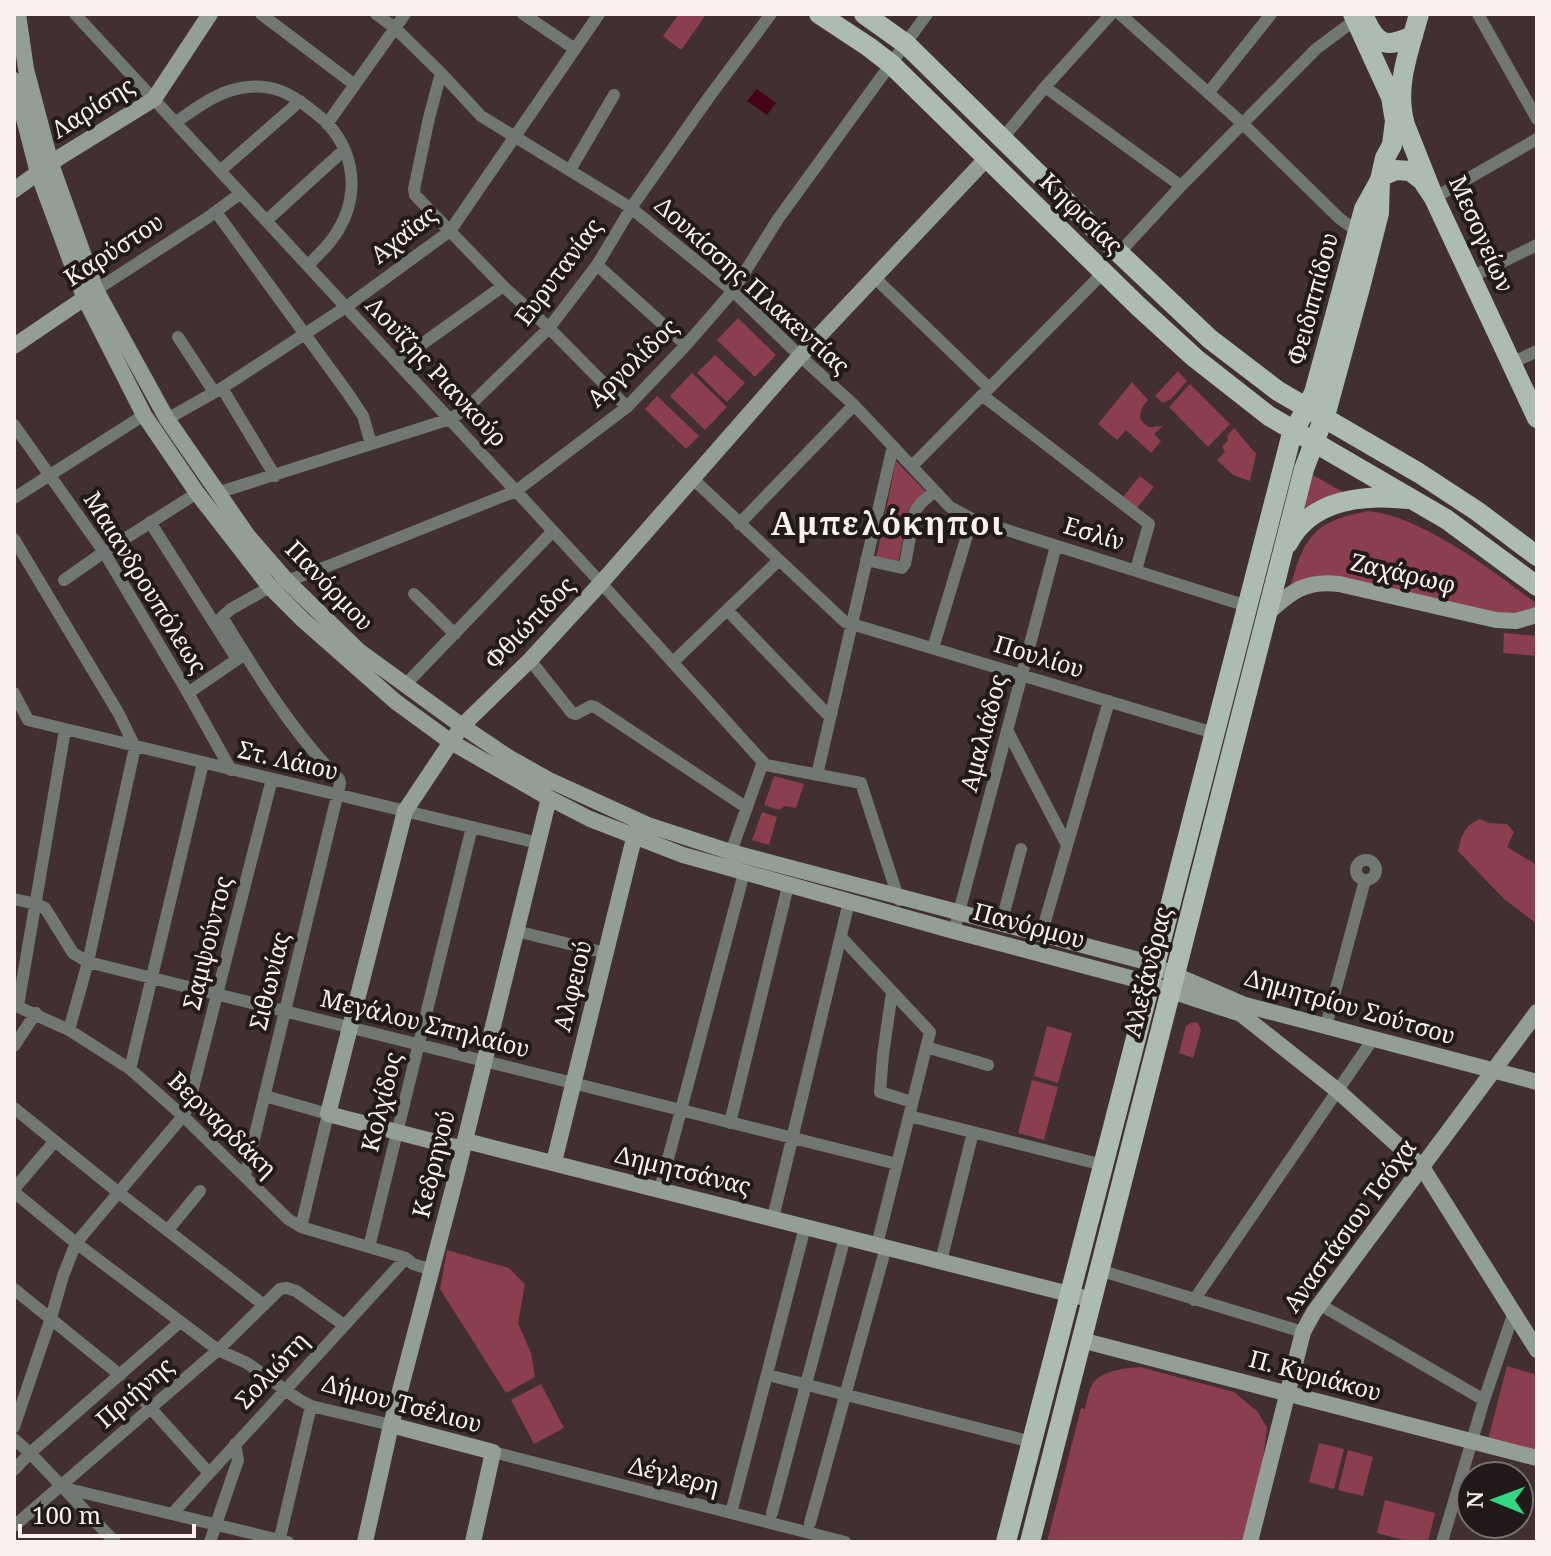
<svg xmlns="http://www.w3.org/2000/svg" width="1551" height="1556" font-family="'Noto Serif',serif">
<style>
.green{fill:#8b3e4d}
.water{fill:#460418}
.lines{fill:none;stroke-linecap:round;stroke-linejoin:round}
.street{stroke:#717873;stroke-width:12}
.secondary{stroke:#939e96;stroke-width:16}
.primary{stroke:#adbcb1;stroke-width:20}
.labels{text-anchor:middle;stroke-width:8;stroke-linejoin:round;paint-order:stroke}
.street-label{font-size:24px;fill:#fbeff0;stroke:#221a1a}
.district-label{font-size:32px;font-weight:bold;letter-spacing:2px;fill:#fbeff0;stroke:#221a1a}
</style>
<rect width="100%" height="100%" fill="#412f31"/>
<!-- green -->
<path class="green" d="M679,14H702L705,16L681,50L663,36Z
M738,318L776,355L755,377L717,340Z
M715,355L745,383L727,402L697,373Z
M1178,371L1187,381L1171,399L1163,403L1155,396Z
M692,373L727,407L705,430L670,396Z
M1132,382L1148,400C1139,409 1136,421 1149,427L1163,426L1154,434L1161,441L1151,453L1126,430L1117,440L1098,424Z
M1190,384L1230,424L1208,447L1169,407Z
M657,396L699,436L686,449L645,409Z
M1234,428L1256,454L1250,481L1233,475L1217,460L1225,452L1222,446L1228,441L1227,436Z
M896,461L926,492L909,508L898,564L876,559Z
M1313,475L1343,492L1318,500L1303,509Z
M1140,476L1154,487L1137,508L1123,497Z
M1369,511C1423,517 1493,571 1537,604V610L1507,615L1372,585L1314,576L1290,589C1304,537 1313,521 1369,511Z
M1504,633L1537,636V656L1503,653Z
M774,776L804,784L796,808L785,806L779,810L764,805Z
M762,812L777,817L769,845L752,840Z
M1480,819L1489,823L1507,824L1514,832L1507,847L1537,865V924L1504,899L1458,851C1462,834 1464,826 1480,819Z
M1192,1022L1198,1023L1201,1030L1193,1058L1179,1053L1186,1026Z
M1047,1026L1072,1033L1058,1083L1034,1076Z
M1032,1080L1058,1087L1044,1140L1018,1133Z
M447,1250L509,1268L525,1284L518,1323L531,1353L535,1377L506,1393L440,1289Z
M1507,1366L1537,1375V1456L1488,1440Z
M1140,1367L1234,1392L1258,1412L1267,1428L1263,1459L1245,1542H1047L1081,1408L1085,1409C1087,1401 1089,1388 1094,1382C1103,1370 1127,1368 1140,1367Z
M541,1384L564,1428L534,1444L511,1400Z
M1319,1443L1344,1449L1334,1489L1309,1482Z
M1348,1450L1373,1457L1363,1496L1338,1490Z
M1385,1500L1435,1513L1428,1542H1411L1377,1533Z"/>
<!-- water -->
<path class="water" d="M757,89L776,103L767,115L747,101Z"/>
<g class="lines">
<!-- street -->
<path class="street" d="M75,14L601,583L763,762L766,765L861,783L899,900
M261,14L355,85
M376,14L395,28L441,73L481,116L631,208L733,291L800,356L854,405L950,507L972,519L1247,606
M523,14L575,49
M1120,14L1242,123L1339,218L1358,232
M1478,14L1537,119
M441,73L429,118L414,189L415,195L503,286L549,328L627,407
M1045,87L1181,186
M1209,92L1271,14
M176,122C198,107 219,90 247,87C272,84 290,93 309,108C315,113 322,118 328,124C358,158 359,202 333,238C326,248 316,257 308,265
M327,124L405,14
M1002,139L1045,87L1111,14
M570,170L614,95
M220,171L300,101
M1434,198L1537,139
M216,212L347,392L363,416L371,444
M266,221L344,150
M1119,253L1181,186L1316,49L1347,26
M597,265L686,345
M874,277L989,388
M1471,277L1537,245
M96,290L207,218L241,193
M178,337L214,392
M397,362L503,286
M1512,363L1537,351
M222,388L275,476
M982,395L1149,524L1136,570
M167,419L222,388L346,307L450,231L599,14
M14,425L104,552L188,693L231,770
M912,466L1103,273
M692,478L845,622L1214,733
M217,493L450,419L466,409L549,328L597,265L633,205L709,97L771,14
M14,498L144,415
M150,522L237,659
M739,524L854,405
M14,539L119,714L135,747
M866,560L902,568L905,564L915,511L921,503L934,492
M64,580L104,552L197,493
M414,594L455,634
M728,611L830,717
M933,648L972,519
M530,660L572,713L576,714L591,706L595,707L747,808
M673,662L778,561
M405,685L553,531
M14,693L28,720L538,843
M188,693L242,656
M1007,730L1067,845
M817,775L893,446
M731,852L763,762
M1356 870a10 10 0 1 1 20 0a10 10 0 1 1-20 0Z
M14,899L36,904L45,908L73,953L88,962L897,1164
M1001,924L1021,849
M516,931L606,953
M954,931L1056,546
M1041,935L1109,701
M841,937L930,1032L877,1245
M892,992L883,1055L880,1092L912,1102
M14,1005L69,1030L130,1069L183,1116L288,1219L301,1227L406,1258L413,1264L432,1270
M18,1006L65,730
M1326,1026L1365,880
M69,1030L88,962L135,747
M14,1046L36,1013
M926,1047L988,1065
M130,1069L203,763
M265,1096L328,1114L301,1227
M14,1108L119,1193L264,1305
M909,1116L1103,1165
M730,1123L788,886
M245,1176L340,784L339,779C294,735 255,671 222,617L231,609L270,587L323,568L516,491L627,407L686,345L733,291L778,219L927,14
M14,1189L55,1141
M660,1189L744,873
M14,1192L76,1243L218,1350L247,1363L298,1399L311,1406L391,1425
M773,1218L849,902
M168,1230L200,1191
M369,1247L472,827
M941,1261L973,1132
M1099,1270L1303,1332
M14,1289L120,1375
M1194,1300L1373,1039
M1319,1304L1484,1400
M768,1375L1032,1442
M136,1392L209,1473
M14,1427L51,1318L63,1276L76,1243L183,1116L189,1104L272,779
M14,1439L30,1453L115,1542
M493,1452L845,1542
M14,1470L30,1453L180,1322
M60,1487L288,1542
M731,1513L805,1227
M772,1513L845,1237
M172,1514L406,1258
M810,1523L886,1247
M14,1526L218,1350L280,1289L287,1288L296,1291L344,1325
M210,1542L238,1460L235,1444
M279,1542L311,1406
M1442,1542L1484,1400L1514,1312"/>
<!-- secondary -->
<path class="secondary" d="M18,14L26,69L51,164L96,290L167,419L248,536L287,581L359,651L462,726L508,757L549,780L648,825L731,852L1143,961L1245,1005L1537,1082
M14,80L38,173L84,297L144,415L197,493L270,587L303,620L396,702L451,742L549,798L590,819L683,855L954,931L1138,980L1241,1014L1338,1091L1422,1167L1537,1350
M987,158L800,356L601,583L530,660L462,726L451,742L405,811L328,1114L455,1147L462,1146L470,1142L1081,1297
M14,190L60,157L154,99L210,14
M14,346L92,293
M1267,614C1290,592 1305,580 1339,584L1496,620L1516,621L1537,615
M554,1162L636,830
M1081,1340L1537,1458
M391,1425L493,1452L473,1542
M365,1542L391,1425L456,1177L549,798
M1250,1542L1303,1332L1314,1312L1537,1012"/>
<!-- primary -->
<path class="primary" d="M819,14L869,47L891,64L1138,306L1195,358L1269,416L1446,519L1537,586
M864,14L906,44L1119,253L1210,339L1278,391L1419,473L1477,511L1537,556
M1419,14C1409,51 1394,87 1405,125L1434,198L1537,418
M1366,21C1378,47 1388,47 1413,36
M1288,543C1311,499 1364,494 1408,499
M1006,1542L1291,437L1314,393L1364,209L1380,180L1384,175L1396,170L1410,171L1422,180L1434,198
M1030,1542L1304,469L1327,409L1361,284L1379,213L1380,180L1385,158L1392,145L1395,121L1391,97L1353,14"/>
</g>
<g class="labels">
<!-- street labels -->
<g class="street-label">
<text transform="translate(93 108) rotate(-32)" y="8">Λαρίσης</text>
<text transform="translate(1081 214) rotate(44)" y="8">Κηφισίας</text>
<text transform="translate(1481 234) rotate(66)" y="8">Μεσογείων</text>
<text transform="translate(404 235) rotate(-38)" y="8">Αχαΐας</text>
<text transform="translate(114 250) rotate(-33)" y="8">Καρύστου</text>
<text transform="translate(559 272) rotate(-53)" y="8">Ευρυτανίας</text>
<text transform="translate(752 286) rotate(42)" y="8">Δουκίσσης Πλακεντίας</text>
<text transform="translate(1313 299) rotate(-75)" y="8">Φειδιππίδου</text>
<text transform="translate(633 363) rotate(-44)" y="8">Αργολίδος</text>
<text transform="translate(436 372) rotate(47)" y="8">Λουΐζης Ριανκούρ</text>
<text transform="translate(1094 534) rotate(17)" y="8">Εσλίν</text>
<text transform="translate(1403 574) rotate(13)" y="8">Ζαχάρωφ</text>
<text transform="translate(145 583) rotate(58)" y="8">Μαιανδρουπόλεως</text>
<text transform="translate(329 586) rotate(46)" y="8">Πανόρμου</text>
<text transform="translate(530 623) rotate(-46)" y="8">Φθιώτιδος</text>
<text transform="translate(1039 657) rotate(17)" y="8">Πουλίου</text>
<text transform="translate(984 733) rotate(-75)" y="8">Αμαλιάδος</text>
<text transform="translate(288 761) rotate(13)" y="8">Στ. Λάιου</text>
<text transform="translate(1029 926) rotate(15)" y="8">Πανόρμου</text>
<text transform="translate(208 943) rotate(-76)" y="8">Σαμψούντος</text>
<text transform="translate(1148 972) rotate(-76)" y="8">Αλεξάνδρας</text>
<text transform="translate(270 981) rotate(-76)" y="8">Σιθωνίας</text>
<text transform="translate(573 986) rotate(-76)" y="8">Αλφειού</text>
<text transform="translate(1350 1007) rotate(16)" y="8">Δημητρίου Σούτσου</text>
<text transform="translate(425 1024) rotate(14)" y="8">Μεγάλου Σπηλαίου</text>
<text transform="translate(382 1102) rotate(-76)" y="8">Κολχίδος</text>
<text transform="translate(222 1125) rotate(44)" y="8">Βερναρδάκη</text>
<text transform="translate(434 1164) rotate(-76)" y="8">Κεδρηνού</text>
<text transform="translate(683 1171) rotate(14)" y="8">Δημητσάνας</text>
<text transform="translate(1350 1226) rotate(-54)" y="8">Αναστάσιου Τσόχα</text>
<text transform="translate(272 1371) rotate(-47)" y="8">Σολιώτη</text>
<text transform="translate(1315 1376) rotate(15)" y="8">Π. Κυριάκου</text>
<text transform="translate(135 1393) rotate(-41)" y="8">Πριήνης</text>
<text transform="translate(402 1404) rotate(15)" y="8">Δήμου Τσέλιου</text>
<text transform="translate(674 1476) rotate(14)" y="8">Δέγλερη</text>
</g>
<!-- district labels -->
<g class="district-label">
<text x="888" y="535">Αμπελόκηποι</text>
</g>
</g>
<!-- border -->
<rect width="1551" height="1556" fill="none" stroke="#fbeff0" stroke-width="32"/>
<!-- north arrow -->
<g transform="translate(1495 1500) rotate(271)"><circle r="38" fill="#221a1a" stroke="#796f70" stroke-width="2"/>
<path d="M0-6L14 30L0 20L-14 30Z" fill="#34d881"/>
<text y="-12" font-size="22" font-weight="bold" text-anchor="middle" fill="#fbeff0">N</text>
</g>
<!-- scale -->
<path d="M20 1524v12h174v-12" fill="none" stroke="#fbeff0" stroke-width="4"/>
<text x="32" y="1524" font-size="24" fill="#fbeff0" stroke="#221a1a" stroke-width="6" paint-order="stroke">100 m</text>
</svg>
